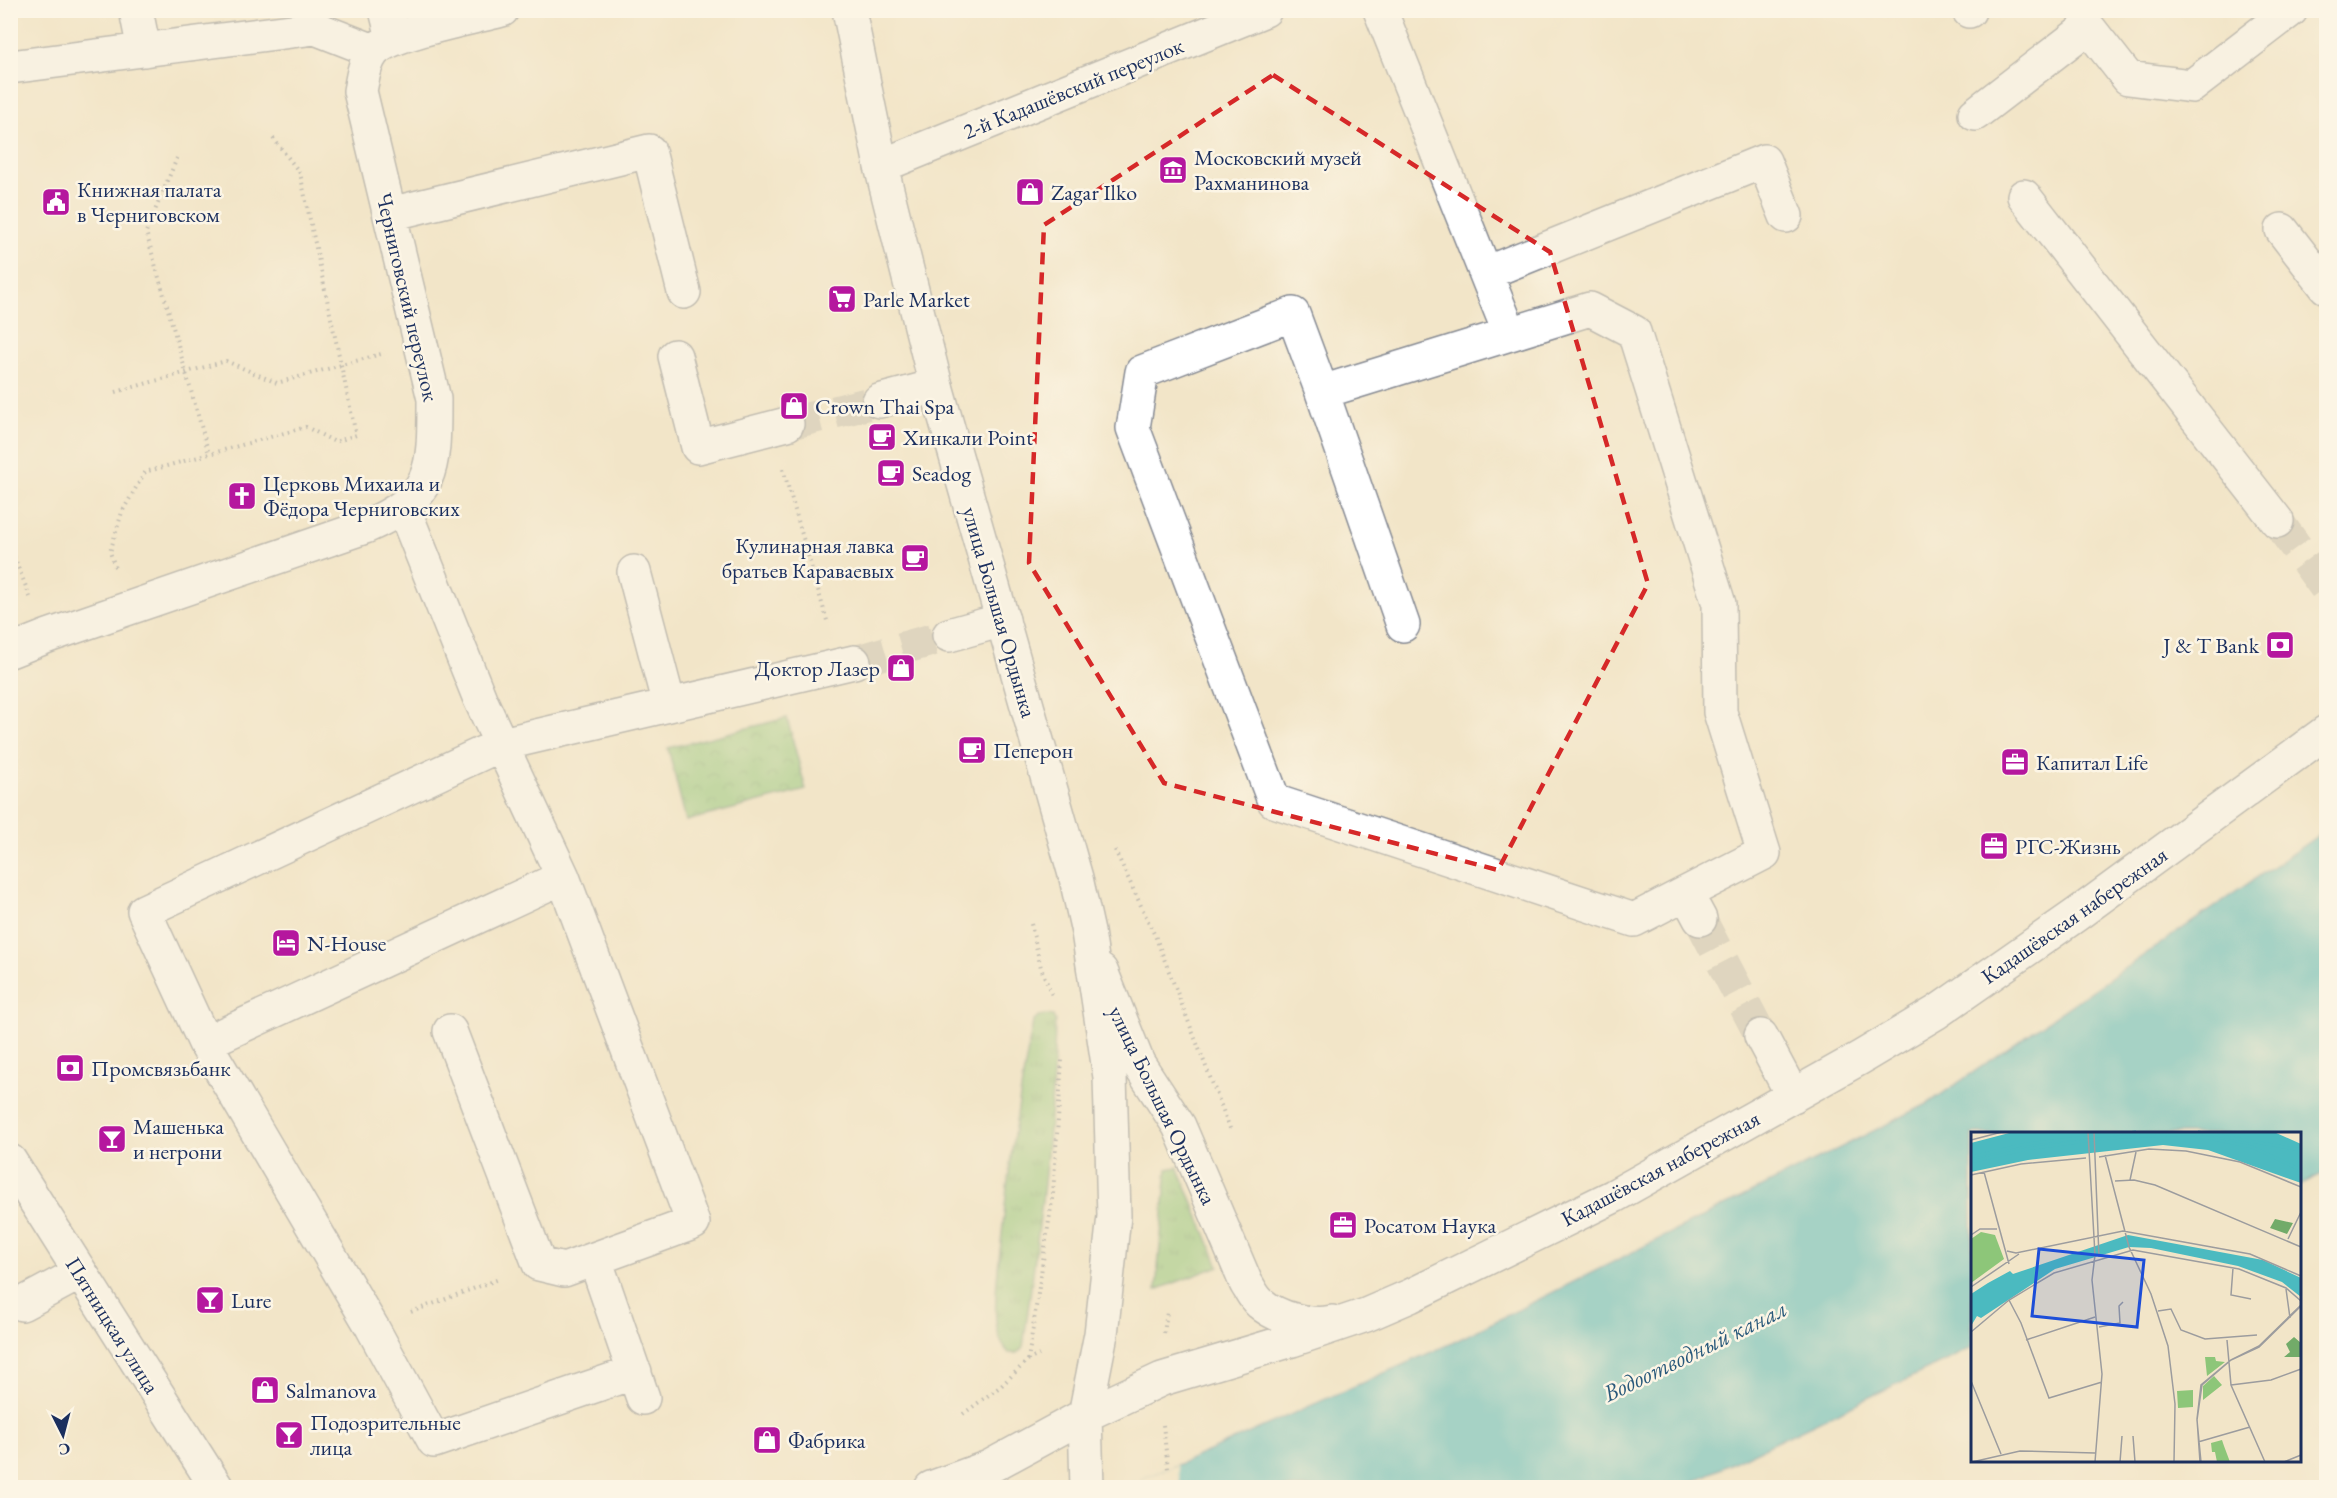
<svg xmlns="http://www.w3.org/2000/svg" width="2337" height="1498" font-family="'EB Garamond',serif">
<style>
.grass{fill:url(#grass-tufts);stroke:#547a6c;stroke-width:1.5}
.park{fill:url(#park-crowns);stroke:#547a6c;stroke-width:1.5}
.water{fill:#4bbac0;stroke:#33748f;stroke-width:1.5}
.pier{fill:#f2e5c8}
.lines{fill:none;stroke-linecap:round;stroke-linejoin:round}
.minor-tunnel{stroke:#c7c1b3;stroke-width:33;stroke-dasharray:33 16;stroke-linecap:butt}
.minor-casing{stroke:#868a93;stroke-width:36}
.major-casing{stroke:#868a93;stroke-width:36}
.path{stroke:#868a93;stroke-width:4;stroke-dasharray:1.5 4.5;stroke-linecap:butt}
.minor{stroke:#fff;stroke-width:33}
.major{stroke:#fff;stroke-width:33}
.marked{fill:none;stroke:#d62828;stroke-width:4.5;stroke-dasharray:12 8;stroke-linejoin:round}
.labels{text-anchor:middle;stroke-width:5;stroke-linejoin:round;paint-order:stroke}
.street-label{font-size:22px;fill:#1b2f5e;stroke:#fcf5e5}
.poi-label{font-size:22px;fill:#1b2f5e;stroke:#fcf5e5;text-anchor:start}
.water-label{font-size:24px;font-style:italic;fill:#29597b;stroke:#fcf5e5}
.inset-river{fill:none;stroke:#4bbac0;stroke-width:3}
.inset-road{fill:none;stroke:#9c9c9e;stroke-width:1.5}
.view{fill:#1d4ed8;fill-opacity:0.15;stroke:#1d4ed8;stroke-width:3}
.inset-edge{fill:none;stroke:#1b2f5e;stroke-width:3}
</style>
<defs>
<pattern id="grass-tufts" width="24" height="20" patternUnits="userSpaceOnUse" patternTransform="scale(1.5)"><rect width="24" height="20" fill="#8dc679"/><path d="M3 7l-1-3M5 7V3M7 7l1-3M15 17l-1-3M17 17v-4M19 17l1-3" fill="none" stroke="#72a166"/></pattern>
<pattern id="park-crowns" width="20" height="18" patternUnits="userSpaceOnUse" patternTransform="scale(1.5)"><rect width="20" height="18" fill="#8dc679"/><path d="M2 6a3 3 0 1 1 6 0M12 15a3 3 0 1 1 6 0" fill="none" stroke="#72a166"/></pattern>
</defs>
<rect width="100%" height="100%" fill="#fcf5e5"/>
<filter id="ink" filterUnits="userSpaceOnUse"><feTurbulence type="fractalNoise" baseFrequency=".0167" numOctaves="2"/><feDisplacementMap in="SourceGraphic" scale="12" xChannelSelector="R" yChannelSelector="G"/><feConvolveMatrix kernelMatrix="1 2 1 2 8 2 1 2 1" color-interpolation-filters="sRGB"/></filter>
<filter id="wash" filterUnits="userSpaceOnUse"><feTurbulence type="fractalNoise" baseFrequency=".008" numOctaves="4" result="noise"/><feDisplacementMap in="SourceGraphic" scale="24" xChannelSelector="R" yChannelSelector="G"/><feGaussianBlur stdDeviation="1.35" result="paint"/><feColorMatrix in="noise" values="0 0 0 0 0 0 0 0 0 0 0 0 0 0 0 0 0 1.4 0 .05"/><feComposite in="paint" operator="in"/></filter>
<g filter="url(#wash)">
<rect width="100%" height="100%" fill="#f2e5c8"/>
<!-- grass -->
<path class="grass" d="M1046,1015L1053,1016L1055,1021C1053,1131 1038,1238 1023,1347L1017,1353H1009C1003,1347 999,1338 997,1329C993,1307 998,1266 1001,1243C1008,1169 1019,1095 1033,1022L1040,1016Z
M1178,1167L1219,1266L1156,1290L1167,1169Z"/>
<!-- park -->
<path class="park" d="M787,718L806,790L686,821L668,748Z"/>
<!-- water -->
<path class="water" d="M2326,830V1172L2300,1185V1134H1972V1348L1682,1487L1119,1488L1168,1469L1454,1342L1927,1104Z"/>
<!-- pier -->
<path class="pier" d="M1177,1465L1181,1487H1119L1154,1474Z"/>
</g>
<g filter="url(#ink)">
<g class="lines">
<!-- minor-tunnel -->
<path class="minor-tunnel" d="M787,424L879,401
M2277,521L2326,588
M854,662L949,635
M1700,919L1761,1036"/>
<!-- minor casing -->
<g class="minor-casing">
<path id="minor" d="M136,10L144,50
M386,10L393,38
M1380,10L1510,334L1322,392L1403,625
M1969,10V11
M10,67L315,28L374,51
M1975,114L2088,27L2128,78L2192,86L2291,10
M881,166L1265,10
M2024,196L2277,521
M390,214L649,151L684,292
M2282,230L2326,287
M1486,273L1764,161L1786,216
M1510,334L1590,309L1634,332L1719,604L1720,712L1764,853L1686,893
M675,356L698,447L787,424
M1322,392L1293,314L1142,372L1133,428L1274,801L1634,920L1686,893L1700,919
M879,401L936,386
M403,507L480,699L563,877L693,1223L564,1270L539,1264L450,1031
M634,572L669,705
M949,635L1003,620
M10,651L48,636L365,527C435,497 434,470 434,399L360,91C363,77 364,63 373,52C390,32 474,18 502,10
M563,877L205,1043L144,911L502,744L854,662
M1101,971L1138,1063L1179,1126L1246,1283C1250,1289 1254,1298 1260,1303C1277,1318 1310,1327 1332,1322
M1761,1036L1793,1096
M205,1043L372,1327L434,1441L635,1372
M10,1161L217,1488
M595,1259L643,1398
M22,1304L80,1273
M931,1488L989,1467L1085,1415L1162,1379L1292,1340L1366,1315L1410,1296L1614,1196L1860,1058L1937,1012L2076,915L2326,732"/>
</g>
<!-- major casing -->
<g class="major-casing">
<path id="major" d="M849,10L881,166L936,386L1076,878L1088,932L1110,1077L1114,1216L1101,1334L1085,1415L1087,1488"/>
</g>
<!-- path -->
<path class="path" d="M177,158L146,232L209,454
M116,392L226,361L277,383L381,354
M783,469L828,624
M12,551L30,597
M115,567L110,552L122,512L145,472L306,427L335,442L356,435L300,173L273,138
M1115,850L1156,938L1231,1131
M1031,924L1041,968L1053,998
M411,1312L499,1279
M1164,1333L1167,1312
M1028,1360L1053,1194L1062,1060
M963,1414L1001,1386L1028,1360L1039,1355
M1163,1425L1168,1469"/>
<!-- minor -->
<use href="#minor" class="minor"/>
<!-- major -->
<use href="#major" class="major"/>
</g>
</g>
<!-- marked area -->
<path d="M0 0H2337V1498H0ZM1273,75L1550,252L1648,584L1498,870L1164,783L1029,563L1044,225Z" fill="#f2e5c8" fill-opacity=".55" fill-rule="evenodd"/>
<path class="marked" d="M1273,75L1550,252L1648,584L1498,870L1164,783L1029,563L1044,225Z"/>
<!-- icons -->
<defs>
<g id="museum-square" transform="scale(1.5)"><rect x="-9" y="-9" width="18" height="18" rx="4" fill="#b5179e" stroke="#fcf5e5"/><path d="M0-6L6-3V-2H-6V-3ZM-5-1h2V3h-2ZM-1-1h2V3h-2ZM3-1h2V3H3ZM-6 4H6V6H-6Z" fill="#fff"/></g>
<g id="shop-square" transform="scale(1.5)"><rect x="-9" y="-9" width="18" height="18" rx="4" fill="#b5179e" stroke="#fcf5e5"/><path d="M-5-2.5h2.3a2.7 3.5 0 0 1 5.4 0H5L5.5 6h-11ZM-1.5-2.5h3a1.5 2.3 0 0 0-3 0Z" fill="#fff"/></g>
<g id="civic-square" transform="scale(1.5)"><rect x="-9" y="-9" width="18" height="18" rx="4" fill="#b5179e" stroke="#fcf5e5"/><path d="M-.6-6.5H3V-4.5H.6V-3L4-1V1h2V6H-6V1h2V-1L-.6-3ZM-1.2 2.5V6h2.4V2.5Z" fill="#fff"/></g>
<g id="supermarket-square" transform="scale(1.5)"><rect x="-9" y="-9" width="18" height="18" rx="4" fill="#b5179e" stroke="#fcf5e5"/><path d="M-6-5.5h2.5l.6 2H6L4.5 2H-2.5L-4.4-4H-6ZM-1.5 3.2a1.3 1.3 0 1 0 .1 0ZM3 3.2a1.3 1.3 0 1 0 .1 0Z" fill="#fff"/></g>
<g id="cafe-square" transform="scale(1.5)"><rect x="-9" y="-9" width="18" height="18" rx="4" fill="#b5179e" stroke="#fcf5e5"/><path d="M-5.5-4.5H6V0H3Q3 3.5 0 3.5H-2.5Q-5.5 3.5-5.5 0ZM3-3.2v2h1.7v-2ZM-6 4.5H4V6H-6Z" fill="#fff"/></g>
<g id="church-square" transform="scale(1.5)"><rect x="-9" y="-9" width="18" height="18" rx="4" fill="#b5179e" stroke="#fcf5e5"/><path d="M-1.2-6h2.4v3.5h3.3v2.4h-3.3V6h-2.4V-.1h-3.3v-2.4h3.3Z" fill="#fff"/></g>
<g id="bank-square" transform="scale(1.5)"><rect x="-9" y="-9" width="18" height="18" rx="4" fill="#b5179e" stroke="#fcf5e5"/><path d="M-6-4H6V4H-6ZM0-2.3a2.3 2.3 0 1 0 0 4.6a2.3 2.3 0 1 0 0-4.6Z" fill="#fff"/></g>
<g id="office-square" transform="scale(1.5)"><rect x="-9" y="-9" width="18" height="18" rx="4" fill="#b5179e" stroke="#fcf5e5"/><path d="M-6-3h4V-5.5h4V-3h4V5H-6ZM-1-4.5V-3h2v-1.5ZM-6 0V1H6V0Z" fill="#fff"/></g>
<g id="hotel-square" transform="scale(1.5)"><rect x="-9" y="-9" width="18" height="18" rx="4" fill="#b5179e" stroke="#fcf5e5"/><path d="M-6-4.5h1.5V1H6V5H4.5V3h-9V5H-6ZM-4 0a1.8 1.8 0 1 1 3.6 0ZM.5 0V-2.5h3Q6-2.5 6 0Z" fill="#fff"/></g>
<g id="bar-square" transform="scale(1.5)"><rect x="-9" y="-9" width="18" height="18" rx="4" fill="#b5179e" stroke="#fcf5e5"/><path d="M-6-5H6L.8 .8V4.5H3.5V6h-7V4.5H-.8V.8Z" fill="#fff"/></g>
</defs>
<g fill-rule="evenodd">
<use href="#museum-square" x="1173" y="170"/>
<use href="#shop-square" x="1030" y="192"/>
<use href="#civic-square" x="56" y="202"/>
<use href="#supermarket-square" x="842" y="299"/>
<use href="#shop-square" x="794" y="406"/>
<use href="#cafe-square" x="882" y="437"/>
<use href="#cafe-square" x="891" y="473"/>
<use href="#church-square" x="242" y="496"/>
<use href="#cafe-square" x="915" y="558"/>
<use href="#bank-square" x="2280" y="645"/>
<use href="#shop-square" x="901" y="668"/>
<use href="#cafe-square" x="972" y="750"/>
<use href="#office-square" x="2015" y="762"/>
<use href="#office-square" x="1994" y="846"/>
<use href="#hotel-square" x="286" y="943"/>
<use href="#bank-square" x="70" y="1068"/>
<use href="#bar-square" x="112" y="1139"/>
<use href="#office-square" x="1343" y="1225"/>
<use href="#bar-square" x="210" y="1300"/>
<use href="#shop-square" x="265" y="1390"/>
<use href="#bar-square" x="289" y="1435"/>
<use href="#shop-square" x="767" y="1440"/>
</g>
<g class="labels">
<!-- street labels -->
<g class="street-label">
<text transform="translate(1073 88) rotate(-22)" y="8">2-й Кадашёвский переулок</text>
<text transform="translate(408 297) rotate(77)" y="8">Черниговский переулок</text>
<text transform="translate(1000 612) rotate(74)" y="8">улица Большая Ордынка</text>
<text transform="translate(2074 915) rotate(-35)" y="8">Кадашёвская набережная</text>
<text transform="translate(1163 1105) rotate(64)" y="8">улица Большая Ордынка</text>
<text transform="translate(1660 1168) rotate(-28)" y="8">Кадашёвская набережная</text>
<text transform="translate(113 1325) rotate(58)" y="8">Пятницкая улица</text>
</g>
<!-- poi labels -->
<g class="poi-label">
<text x="1194" y="165">Московский музей<tspan x="1194" dy="25">Рахманинова</tspan></text>
<text x="77" y="197">Книжная палата<tspan x="77" dy="25">в Черниговском</tspan></text>
<text x="1051" y="200">Zagar Ilko</text>
<text x="863" y="307">Parle Market</text>
<text x="815" y="414">Crown Thai Spa</text>
<text x="903" y="445">Хинкали Point</text>
<text x="912" y="481">Seadog</text>
<text x="263" y="491">Церковь Михаила и<tspan x="263" dy="25">Фёдора Черниговских</tspan></text>
<text x="894" y="553" text-anchor="end">Кулинарная лавка<tspan x="894" dy="25">братьев Караваевых</tspan></text>
<text x="2259" y="653" text-anchor="end">J &amp; T Bank</text>
<text x="880" y="676" text-anchor="end">Доктор Лазер</text>
<text x="993" y="758">Пеперон</text>
<text x="2036" y="770">Капитал Life</text>
<text x="2015" y="854">РГС-Жизнь</text>
<text x="307" y="951">N-House</text>
<text x="91" y="1076">Промсвязьбанк</text>
<text x="133" y="1134">Машенька<tspan x="133" dy="25">и негрони</tspan></text>
<text x="1364" y="1233">Росатом Наука</text>
<text x="231" y="1308">Lure</text>
<text x="286" y="1398">Salmanova</text>
<text x="310" y="1430">Подозрительные<tspan x="310" dy="25">лица</tspan></text>
<text x="788" y="1448">Фабрика</text>
</g>
<!-- water labels -->
<g class="water-label">
<text transform="translate(1695 1351) rotate(-26)" y="8">Водоотводный канал</text>
</g>
</g>
<!-- overview -->
<g transform="translate(1971 1132)">
<rect width="330" height="330" fill="#f2e5c8"/>
<path d="M304,87L322,91L316,102L299,96ZM323,205L330,211V225H313L319,220L315,212Z" fill="#72ab69"/>
<path d="M10,100L24,103L33,127L0,151V107ZM234,225H244L245,229L254,230L236,244ZM243,244L251,253L232,268V254ZM222,258V275L207,276L206,259ZM251,308L253,314L259,330H246L244,320H241L240,311Z" fill="#8dc679"/>
<path d="M42,0H303L330,12V51L237,18L192,13L57,28L0,40V11ZM157,103L292,128L330,146V165L311,150L267,134L180,116L158,115L84,137L10,186L6,184L0,194V162L17,151L39,139L42,142Z" fill="#4bbac0"/>
<path class="inset-river" d="M227,0L330,18M0,25L55,12L165,0M0,30L55,17L137,6L217,2L281,15L330,38"/>
<path class="inset-road" d="M117,0L124,123L121,148L131,242L124,330M123,0L128,125M0,8L31,0M134,23L158,115L180,162L197,214L204,272L203,330M128,25L178,17L215,19L269,30L330,55M13,40L38,132M0,43L50,32L115,26M159,48L165,20M144,49L163,48L184,53L330,115M0,103L9,97H26M317,107L330,80M36,119L45,121L152,99L279,122L330,144M262,136L260,163L280,167M0,155L48,122M315,157L319,186M38,168L50,191L78,266L131,250M187,179L200,177L210,198L234,207L286,203M128,195L149,191L148,174L152,170M0,200L38,168L83,141L162,118L268,137L315,156L330,169M55,208L124,185M256,208L260,253L294,330M0,249L30,322M260,253L300,248L330,237M162,304L164,330M227,310L279,295M1,330L49,319L124,321M149,330L151,304M229,330L226,287L230,253L260,228L288,214L330,173M230,330L226,288L231,253L260,228L288,215L330,174M313,330L330,323"/>
<path class="view" d="M68,117L173,128L166,195L61,184Z"/>
<rect width="330" height="330" class="inset-edge"/>
</g>
<!-- margin -->
<rect width="2337" height="1498" fill="none" stroke="#fcf5e5" stroke-width="36"/>
<!-- north arrow -->
<g transform="translate(63 1435) rotate(174)" stroke="#fcf5e5" stroke-width="4.5" paint-order="stroke">
<path d="M0-4.5L10 22L0 15L-10 22Z" fill="#1b2f5e"/>
<text y="-9" font-size="16" font-weight="bold" text-anchor="middle" fill="#1b2f5e">С</text>
</g>
</svg>
